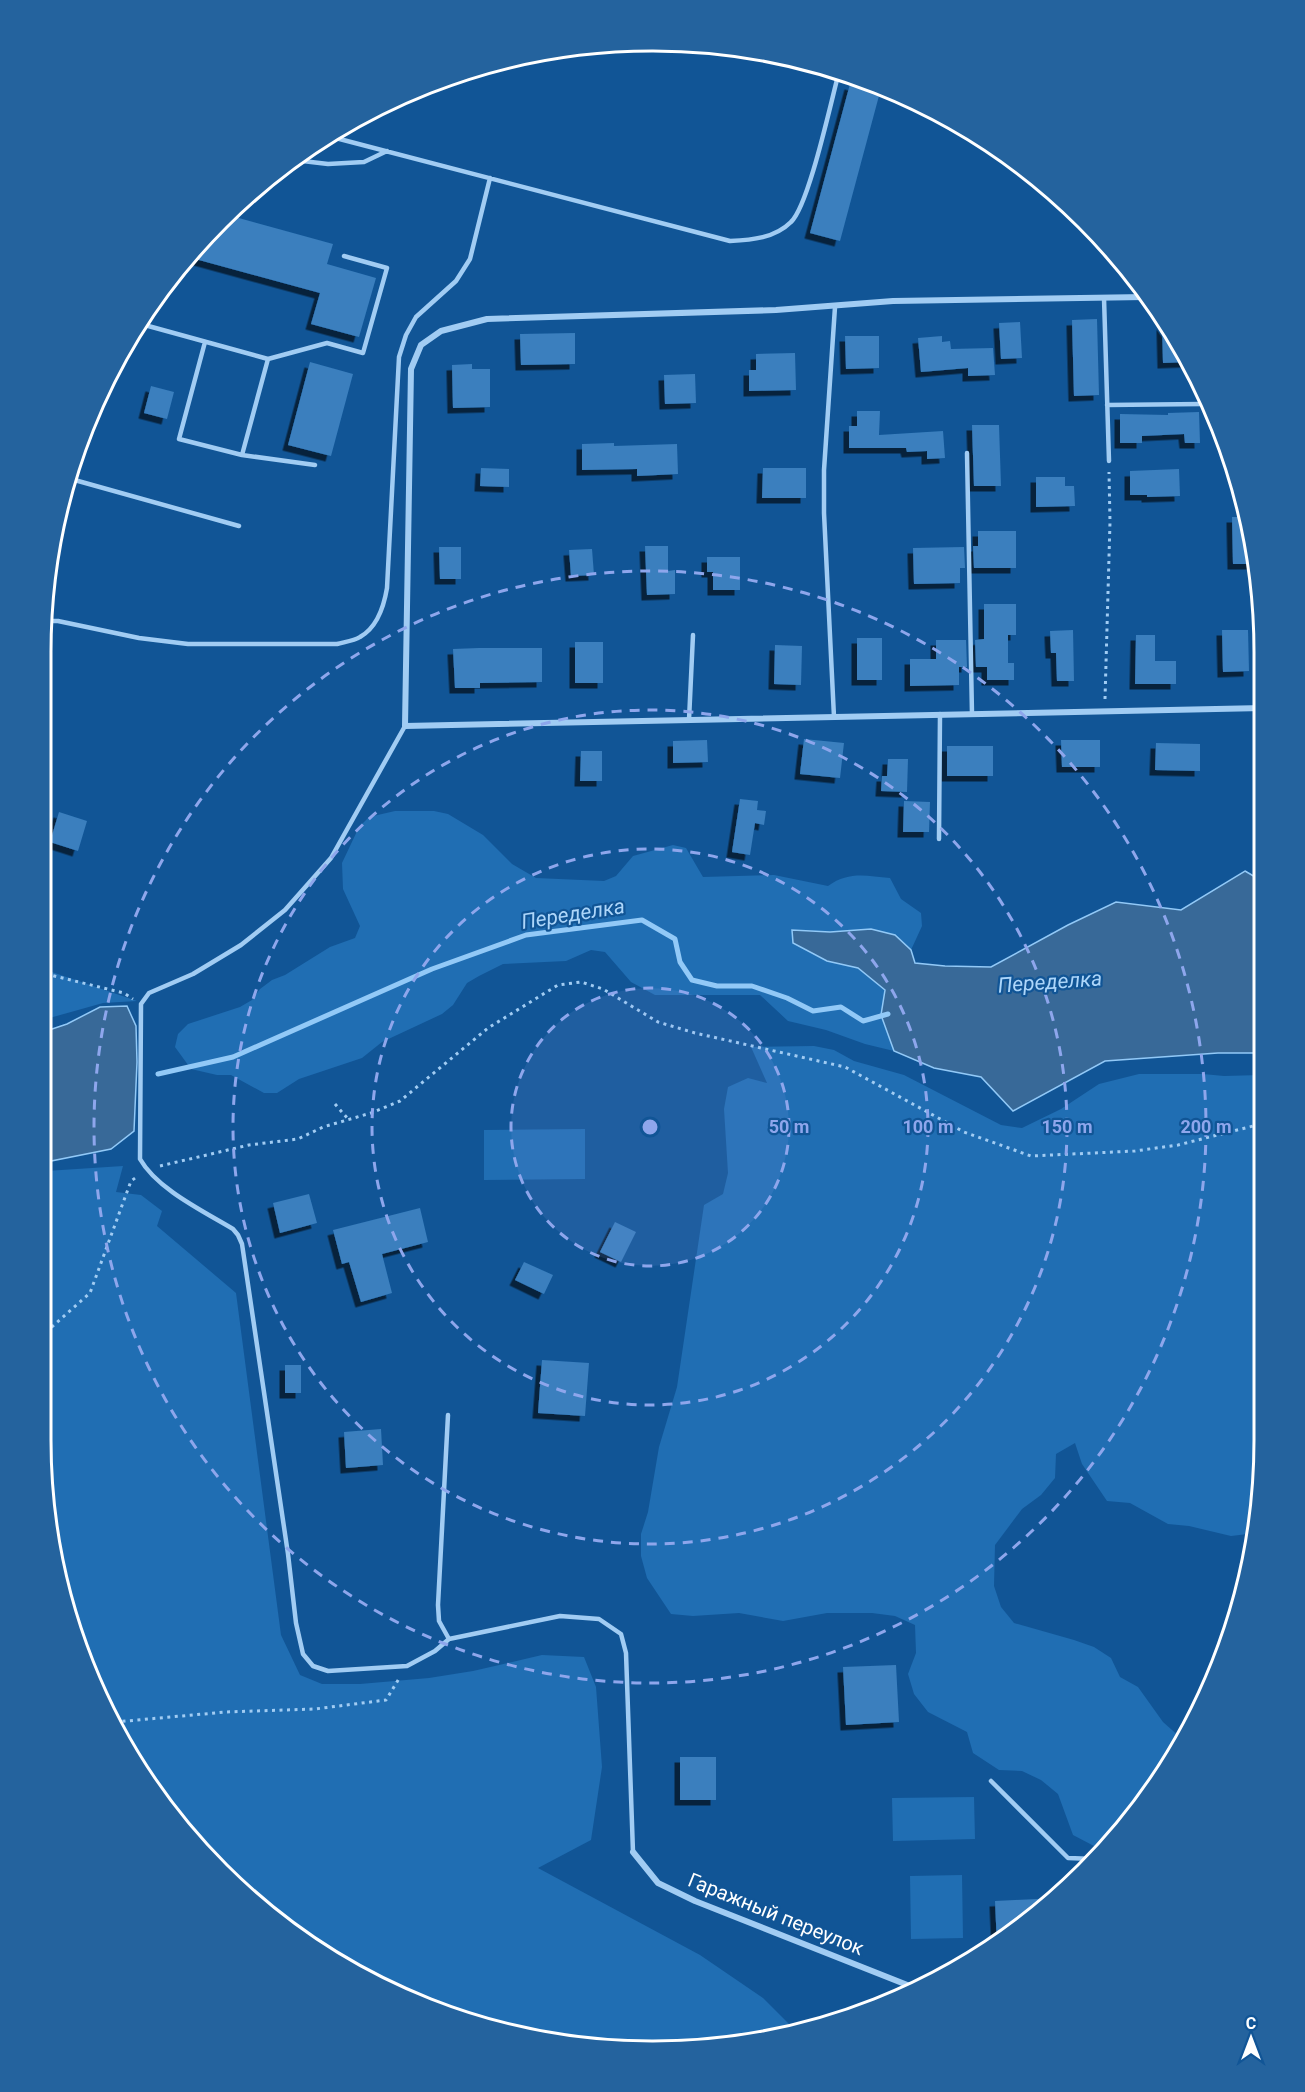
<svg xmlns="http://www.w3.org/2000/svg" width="1305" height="2092" font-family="Roboto,sans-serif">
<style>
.green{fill:#206eb3}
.water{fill:#386998;stroke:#92c9f7;stroke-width:1.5}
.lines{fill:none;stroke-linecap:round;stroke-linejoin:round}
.stream{stroke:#92c9f7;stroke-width:5}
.building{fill:#3a7fbe;filter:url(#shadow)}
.path{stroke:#a1ccf3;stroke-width:3;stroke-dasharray:3 4.5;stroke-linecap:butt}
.service{stroke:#a1ccf3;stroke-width:4.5}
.minor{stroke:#a1ccf3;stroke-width:6}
.ring{fill:none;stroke:#8ea6ec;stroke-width:3;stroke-dasharray:10 8}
.labels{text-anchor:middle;stroke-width:4.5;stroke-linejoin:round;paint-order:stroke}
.street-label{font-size:20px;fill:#fff;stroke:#115596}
.water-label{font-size:21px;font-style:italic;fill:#add6fa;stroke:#115596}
.rim{fill:none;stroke:#fff;stroke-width:3}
.centre{fill:#8ea6ec;stroke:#115596;stroke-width:3}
.ring-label{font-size:18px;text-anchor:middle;font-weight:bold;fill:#8ea6ec;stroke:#115596;stroke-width:4.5;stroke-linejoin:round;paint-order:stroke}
</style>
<defs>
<filter id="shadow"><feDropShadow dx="-5.5" dy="5.5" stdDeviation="0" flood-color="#0009"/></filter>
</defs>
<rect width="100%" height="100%" fill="#115596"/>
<!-- green -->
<path class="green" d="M395,811H434L448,814L483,835L512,864L536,878L604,881L616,876L633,856L673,845L686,848L703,877L774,875L828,886C849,871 866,876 890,878L901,899L921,913L922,926L911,950L895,935L793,930L827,961L858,968L885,990L881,1015L894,1051L865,1044L826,1030L788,1021L760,995H655L631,982L605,952L591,950L566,961L503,964L479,976L467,983L453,1005L442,1014L382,1042L362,1058L299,1079L277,1093H264L231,1075H217L191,1069L175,1047L178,1034L188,1024L240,1007L252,1000L260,989L272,980L285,975L330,947L355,938L360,926L343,889L342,863L359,827L369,817Z
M46,970L137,1001L103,1003L46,1019Z
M814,1046L834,1050L854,1061L904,1075L1001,1125L1022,1128L1061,1109L1099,1084L1139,1074H1203L1224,1076L1261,1075L1259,1519L1256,1533L1231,1536L1189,1526L1168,1524L1130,1503L1107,1501L1082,1464L1075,1443L1056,1454L1055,1478L1041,1495L1022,1509L995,1545L994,1586L1001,1607L1014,1623L1074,1640L1094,1647L1111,1658L1120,1677L1138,1687L1163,1722L1181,1738L1138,1812L1105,1847L1094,1846L1073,1835L1058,1794L1041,1780L1022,1771L999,1770L973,1753L967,1732L928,1712L914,1694L908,1674L916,1653L915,1625L895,1616L872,1613H827L783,1621L739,1613L693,1616L671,1614L647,1578L641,1556V1534L648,1512L659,1447L677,1387L704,1205L723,1194L728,1173L724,1109L728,1087L748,1078L767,1083L751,1047Z
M585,1129V1179L484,1180V1130Z
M123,1166L116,1192L141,1195L162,1211L157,1226L236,1293L281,1635L300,1675L322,1684H360L429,1678L473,1671L542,1655L584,1657L596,1687L602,1767L591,1840L538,1868L700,1955L763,1998L789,2024L782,2034L652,2051L533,2040L455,2019L347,1970L280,1925L220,1872L144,1780L73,1636L46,1520V1171Z
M974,1797L975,1839L893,1841L892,1798Z
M962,1875L963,1938L911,1939L910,1876Z"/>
<!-- water -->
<path class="water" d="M1245,871L1262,881L1261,1053H1218L1105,1061L1013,1111L981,1077L934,1068L894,1051L881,1015L885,990L858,968L827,961L793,943L792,930L830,932L871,929L895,935L911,950L915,963L945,966L991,967L1068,925L1116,902L1181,910Z
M127,1006L136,1026L137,1062L134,1131L111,1149L46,1162V1031L67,1024L100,1007Z"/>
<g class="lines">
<!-- stream -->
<path class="stream" d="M158,1074L233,1057L432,969L526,935L642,920L675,939L680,962L692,980L717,986H752L787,998L813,1011L841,1007L863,1021L888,1014"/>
</g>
<!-- building -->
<path class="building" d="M850,84L880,92L840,241L810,233Z
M228,215L333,244L327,264L376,278L359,337L311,324L320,293L188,257Z
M1097,319L1099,395L1074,396L1072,320Z
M1020,322L1022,358L1001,359L999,323Z
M1162,324L1177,345L1188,362L1163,363Z
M575,333V364L521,365L520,334Z
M845,336H879V368L846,369Z
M942,336V342L950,341L951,349L993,348L995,375L968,376V368L921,372L918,338Z
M795,353L796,390L749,391V370H756V354Z
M310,362L353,374L331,456L288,445Z
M472,364V369H490V407L453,408L452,365Z
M695,374L696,403L665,404L664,375Z
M151,386L174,392L167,419L144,413Z
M857,411H880L879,435L943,431L945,458L927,459V451L907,452L906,448H849V426H857Z
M1199,412L1200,443H1185L1184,434L1142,436V443H1120V414L1168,415V413Z
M972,425H999L1001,486H974Z
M614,443V446L677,444L678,474L637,476V469L582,470V444Z
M481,468L509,469V487L480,486Z
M763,468H806V498H762Z
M1179,469L1180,496L1147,497V495H1130V471Z
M1036,477H1065V486H1074L1075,506L1036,507Z
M1232,517H1247L1255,564H1233Z
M978,531H1016V568H974L973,546H978Z
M645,546H668V571L675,570V594L647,595Z
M439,547H461V579H440Z
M964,547L965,568H960V583L914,584L913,548Z
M592,549L594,575L571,576L569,550Z
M707,557H740V590H713V572H707Z
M984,604H1016V635H1008V663H1014V680H987V667H976L975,640L984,639Z
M1073,630L1074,681H1057L1056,653H1051L1050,631Z
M1222,630H1248L1249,671L1223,672Z
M1136,635H1155V661H1176V684H1135Z
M857,638H882V680H857Z
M936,640H966L967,667H959V685L910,686V659H936Z
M575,642H603V683H575Z
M775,645L802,646L801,685L774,684Z
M479,648H542V682L480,683V688H455L453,649Z
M804,739L844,743L840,778L800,774Z
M707,740L708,762L673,763V741Z
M1061,740H1100V767H1062Z
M1156,743L1200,744V771L1155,770Z
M947,746H993V776H947Z
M581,751H602V781H580Z
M888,759H908L907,792L881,791L882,776H887Z
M740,799L758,801L757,810L766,811L764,825L755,823L750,855L732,852Z
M904,801L930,802L929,832H903Z
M59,812L87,821L78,851L50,842Z
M309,1194L317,1223L280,1233L273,1203Z
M420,1208L428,1242L382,1254L392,1293L361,1302L349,1262L342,1264L333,1230Z
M615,1222L636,1232L621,1262L600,1252Z
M524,1262L553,1275L544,1294L515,1280Z
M542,1360L589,1363L585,1416L538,1413Z
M285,1365H301V1393H285Z
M381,1429L383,1465L346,1468L344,1432Z
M896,1665L899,1722L846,1725L843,1667Z
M680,1757H716V1800H680Z
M1058,1898L1056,1899L997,1945L995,1901Z"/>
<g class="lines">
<!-- path -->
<path class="path" d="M1105,699L1110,522L1109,472
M46,974L124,993L133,999
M335,1104L348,1119
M160,1166L249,1145L298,1139L323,1127L371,1113L400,1101L488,1028L558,985L581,982L603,989L658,1022L695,1033L845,1067L964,1132L1031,1156L1135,1151L1178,1145L1261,1124
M46,1332L90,1293L131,1181L138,1176
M115,1722L226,1712L315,1709L386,1700L400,1677"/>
<!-- service -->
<path class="service" d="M328,136L730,241C752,240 775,238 791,222C809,205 831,101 839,72
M294,160L328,164L364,162L387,151
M1104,298L1109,461
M141,324L268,359L242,455
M205,342L179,439L242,455L315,465
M268,359L327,343L363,353L387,268L344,256
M1107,405L1203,404
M967,453L972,714
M71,479L239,526
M46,621H58L139,638L188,644H337C344,642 354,641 360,637C378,627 384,606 387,588L399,357L406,335L416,317L456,281L470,259L490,178
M834,717L824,513V470L835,307
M689,720L693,635
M405,726L331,858L285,910L241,945L193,974L149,993L141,1004L140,1159C157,1189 203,1211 233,1229L238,1235L242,1244L288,1554L296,1623L303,1654L313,1666L328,1671L407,1666L435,1651L449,1639L560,1616L599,1619L621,1634L626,1653L633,1852
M939,839L940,714
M448,1415L438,1605L439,1621L449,1639
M991,1781L1068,1858L1094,1859"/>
<!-- minor -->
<path class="minor" d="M1145,297L893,301L776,310L487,319L441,331L421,345L411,369L405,726L1263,708
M633,1852L658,1883L695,1901L920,1990"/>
</g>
<!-- distance rings -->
<circle cx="650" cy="1127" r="139" fill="#8ea6ec" fill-opacity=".12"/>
<g class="ring">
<circle cx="650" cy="1127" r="139"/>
<circle cx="650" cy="1127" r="278"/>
<circle cx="650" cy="1127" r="417"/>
<circle cx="650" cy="1127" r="556"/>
</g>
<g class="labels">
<!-- street labels -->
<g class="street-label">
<text transform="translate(776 1914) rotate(22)" y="7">Гаражный переулок</text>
</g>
<!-- water labels -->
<g class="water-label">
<text transform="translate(573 914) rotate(-9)" y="7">Переделка</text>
<text transform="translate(1050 982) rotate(-4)" y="7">Переделка</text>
</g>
</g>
<!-- crop -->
<path d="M0 0H1305V2092H0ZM652 51H653A601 601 0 0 1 1254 652V1440A601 601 0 0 1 653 2041H652A601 601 0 0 1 51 1440V652A601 601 0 0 1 652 51Z" fill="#24639e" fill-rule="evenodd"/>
<path class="rim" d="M652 51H653A601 601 0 0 1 1254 652V1440A601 601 0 0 1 653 2041H652A601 601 0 0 1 51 1440V652A601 601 0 0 1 652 51Z"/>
<circle cx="650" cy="1127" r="9" class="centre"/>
<g class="ring-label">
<text x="789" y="1133">50 m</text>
<text x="928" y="1133">100 m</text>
<text x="1067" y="1133">150 m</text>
<text x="1206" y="1133">200 m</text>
</g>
<!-- north arrow -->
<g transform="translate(1251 2038)" stroke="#115596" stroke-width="4.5" paint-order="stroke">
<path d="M0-4.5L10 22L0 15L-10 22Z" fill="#ffffff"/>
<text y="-9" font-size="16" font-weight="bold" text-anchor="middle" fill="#ffffff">С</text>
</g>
</svg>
